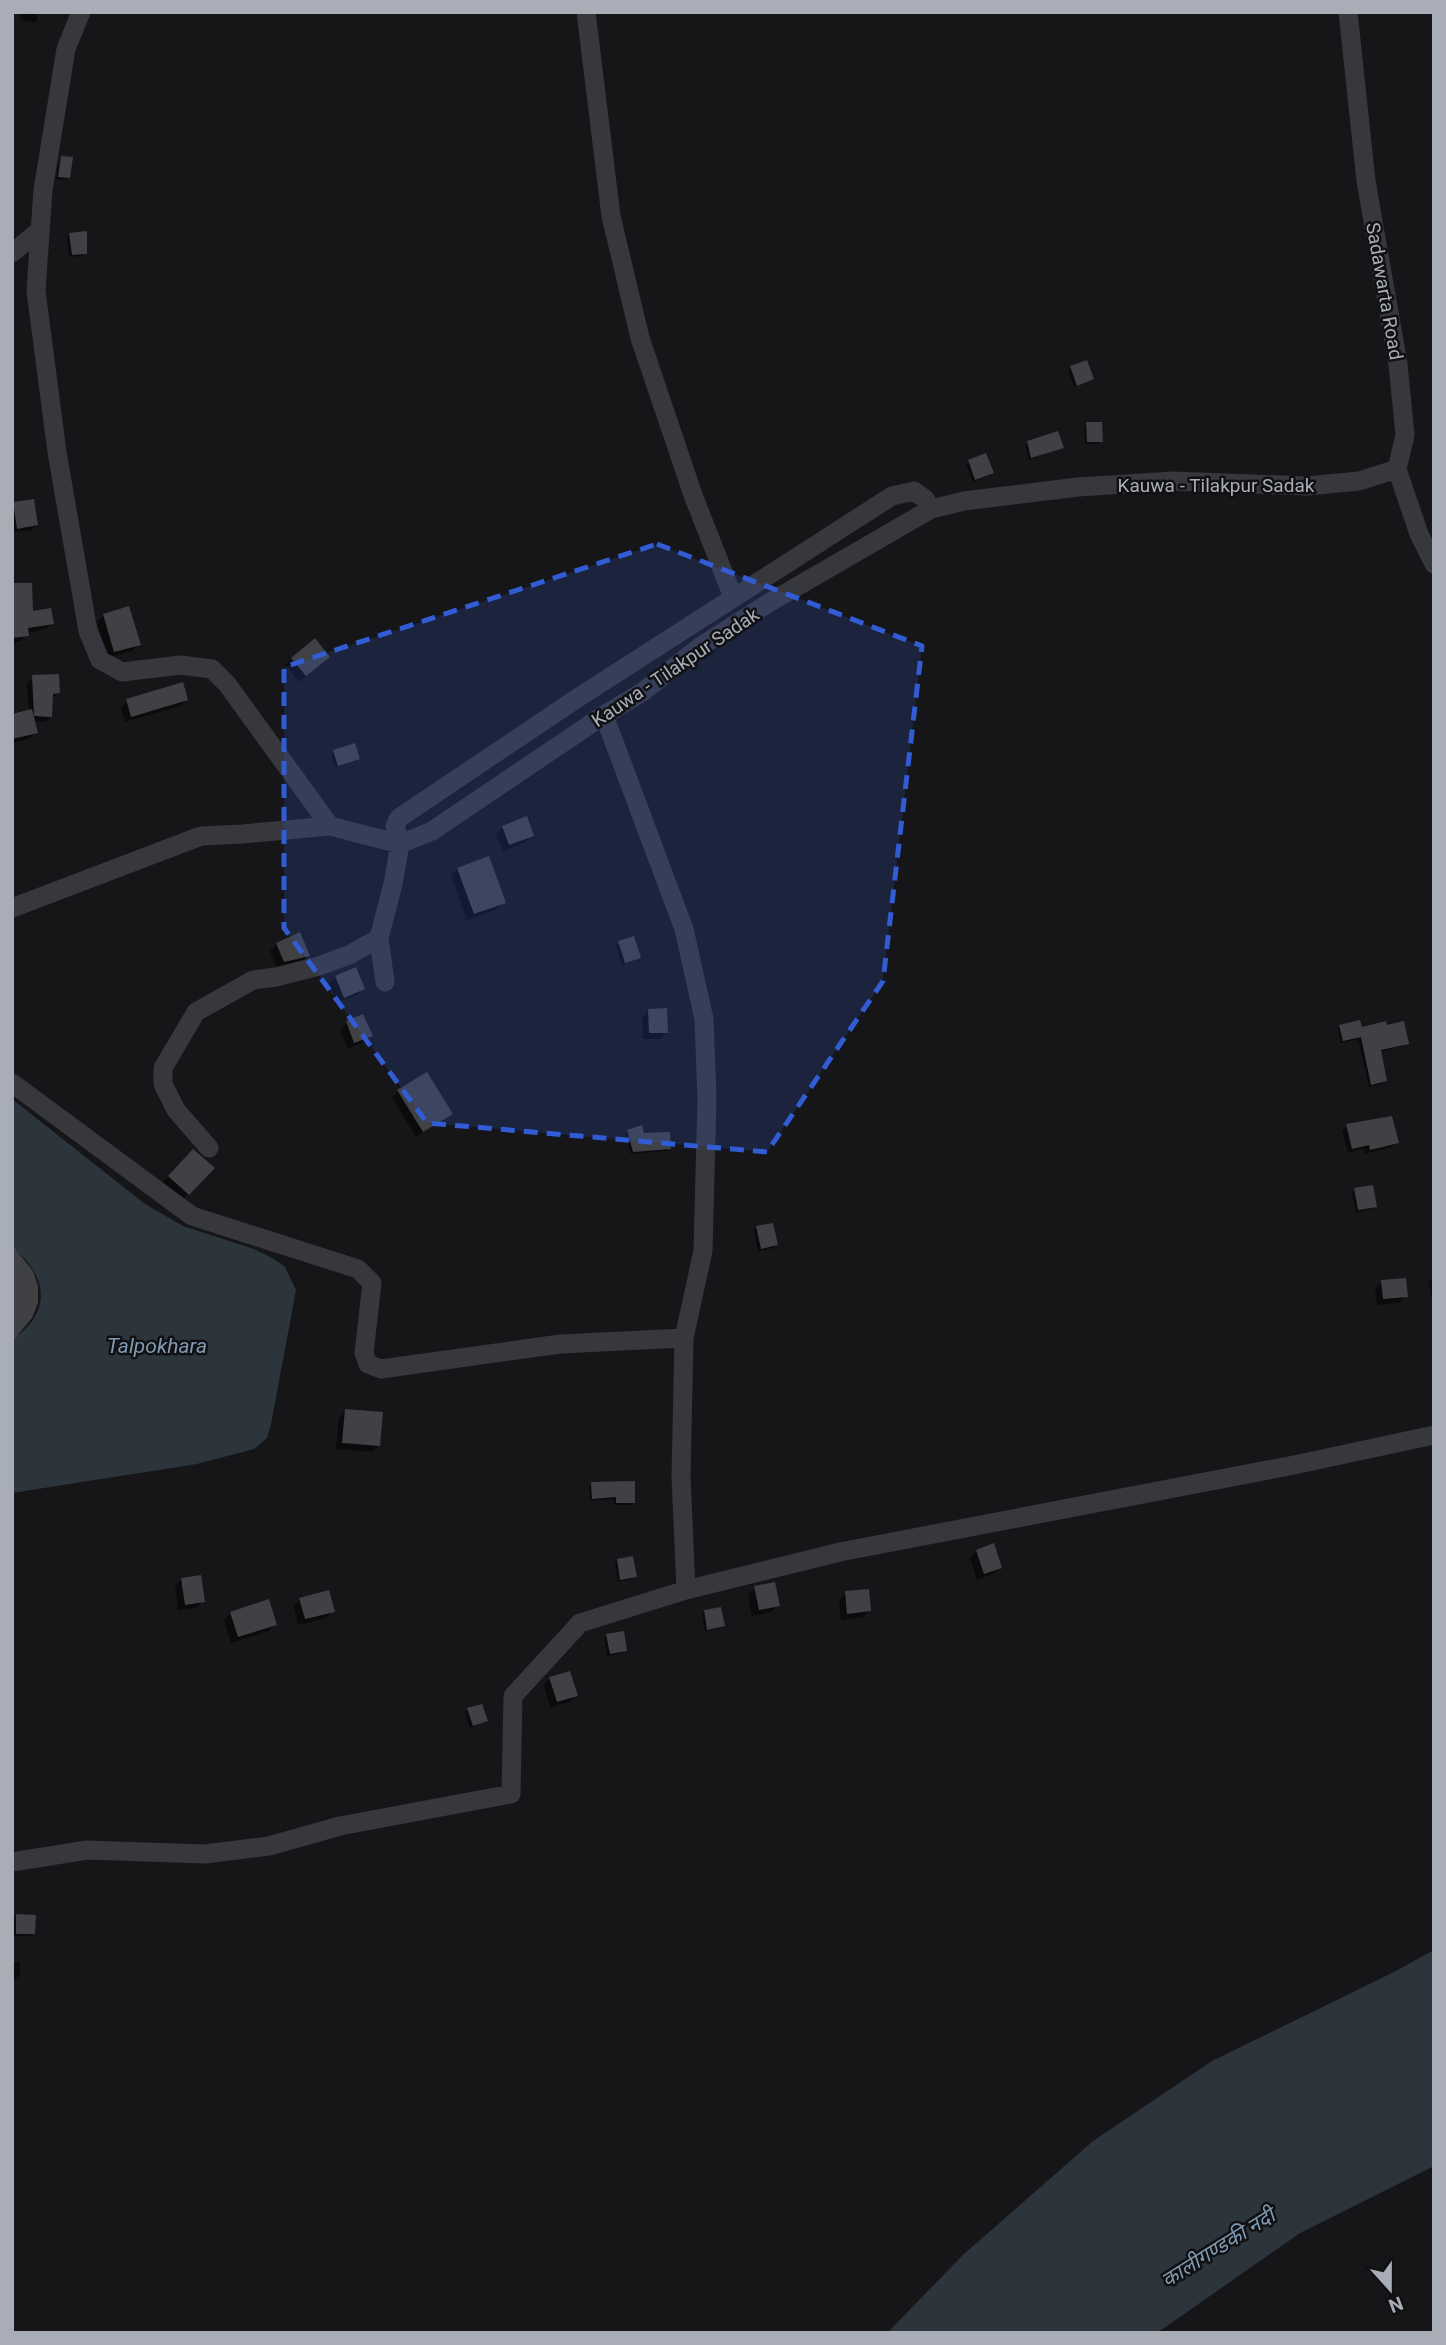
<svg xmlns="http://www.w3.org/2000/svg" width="1446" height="2345" font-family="Roboto,'Noto Sans Devanagari',sans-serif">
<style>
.water{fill:#2c353c}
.shadow{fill:#0007}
.building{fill:#404145}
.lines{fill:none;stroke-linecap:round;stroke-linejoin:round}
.minor{stroke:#37383d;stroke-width:19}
.marked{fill:#325cd3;fill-opacity:0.2;stroke:#325cd3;stroke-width:5;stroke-dasharray:14 9;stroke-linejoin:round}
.labels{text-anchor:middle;stroke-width:5;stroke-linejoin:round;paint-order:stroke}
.street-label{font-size:19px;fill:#a8adb8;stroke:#111113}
.water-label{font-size:21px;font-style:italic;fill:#7f9bb3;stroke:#111113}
</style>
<rect width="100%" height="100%" fill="#161618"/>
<!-- water -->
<path class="water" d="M12,1099L145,1204L183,1226L254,1249L274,1259L285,1267L296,1290L271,1424L267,1438L254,1449L197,1464L12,1493V1339C52,1314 49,1275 12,1248Z
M1434,1950V2166L1300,2233L1157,2333H887L964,2254L1093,2141L1212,2061L1394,1972Z"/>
<!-- shadow -->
<path class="shadow" d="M21,12H38L37,21L34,23L20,20Z
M62,158L69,177L66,180L56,179L59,161Z
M70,234L86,253L83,256L69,257L67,237Z
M1086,362L1092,378L1074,387L1068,370Z
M1087,424L1101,441L1098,444H1085L1084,427Z
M1028,442L1062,447L1029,460L1025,445Z
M969,461L992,473L973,482L966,464Z
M32,501L36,525L31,530L12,532V504Z
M12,585L31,613L52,623L46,629L27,633L21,641L12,643Z
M104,615L139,644L132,651L108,658L97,622Z
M292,659L321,663L299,682L285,665Z
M33,677L59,693L51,698L50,717L45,722L33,721L36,732L29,739L12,743V716L29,712L27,683Z
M186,699L180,706L125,722L121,708L127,701Z
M334,752L358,758L335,767L331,754Z
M503,827L532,835L526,842L503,851L496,834Z
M457,869L504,902L497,909L467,920L451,876Z
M619,943L639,957L622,965L616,945Z
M277,944L308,955L302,962L277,968L270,951Z
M336,977L363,989L356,995L337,1003L329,984Z
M649,1011L667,1032L660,1039H643L642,1018Z
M362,1016L370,1036L364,1042L348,1049L340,1029L347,1023Z
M1340,1026L1361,1029L1407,1043L1404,1046L1379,1052L1385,1081L1382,1084L1369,1087L1358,1039L1341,1043L1338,1029Z
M398,1091L451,1113L416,1137L392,1098Z
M1347,1126L1397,1142L1392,1147L1365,1154L1364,1149L1348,1153L1342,1131Z
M627,1131L643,1135L669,1148L667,1151L631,1154L625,1134Z
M193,1151L212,1168L181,1201L162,1183Z
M1355,1190L1375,1206L1372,1209L1356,1212L1352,1193Z
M772,1225L776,1245L774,1248L758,1251L754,1231L756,1228Z
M1434,1276V1301H1432L1428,1282Z
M1382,1282L1406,1296L1399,1303L1377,1305L1375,1289Z
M346,1411L378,1446L372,1452L336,1449L339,1418Z
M592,1484L633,1502L630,1505H614V1499L590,1501L589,1487Z
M977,1551L1000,1568L993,1574L977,1580L970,1558Z
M618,1560L635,1577L632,1579L618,1582L615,1563Z
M182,1579L203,1601L196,1608L178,1610L175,1586Z
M755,1588L778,1605L771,1612L752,1616L748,1595Z
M846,1593L869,1611L863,1617L841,1620L839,1600Z
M300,1599L333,1611L326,1618L298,1625L294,1606Z
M704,1612L723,1626L720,1628L705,1631L702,1615Z
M231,1613L275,1624L269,1631L231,1643L224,1620Z
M607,1636L625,1650L623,1653L607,1656L604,1638Z
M550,1678L576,1696L569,1702L550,1708L544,1685Z
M468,1709L486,1721L470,1728L465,1712Z
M17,1916L33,1934L31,1936H14V1919Z
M12,1962H20V1975L12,1982Z"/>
<!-- building -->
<path class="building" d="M61,156L73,157L70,178L58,177Z
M87,231V254L72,255L69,233Z
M1087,360L1094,379L1077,386L1070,366Z
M1086,422H1102L1103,442H1087Z
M1058,431L1064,448L1031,458L1027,441Z
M986,453L994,473L975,480L968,460Z
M34,499L38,525L17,529L13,502Z
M12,583H32L33,611L51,608L54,624L28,628L29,636L12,638Z
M129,606L141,645L114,652L103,614Z
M315,638L330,657L306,676L291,658Z
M59,674L60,693L53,694L52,717L34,716L32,675Z
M183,682L188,700L131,717L126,699Z
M32,709L38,733L12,739V714Z
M355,743L360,759L338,766L333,750Z
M527,816L534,836L509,845L502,826Z
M489,856L506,903L474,914L457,868Z
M300,932L310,956L284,962L276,943Z
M634,936L641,958L625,963L618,941Z
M356,967L365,989L344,998L335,976Z
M667,1008L668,1033H649L648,1009Z
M363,1014L373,1036L354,1043L346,1021Z
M1360,1020L1362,1027L1386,1021L1387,1025L1404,1021L1409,1044L1381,1050L1387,1081L1371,1085L1361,1037L1343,1041L1339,1025Z
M427,1072L453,1114L423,1132L397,1090Z
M1392,1116L1399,1143L1370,1150L1369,1145L1352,1149L1346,1124Z
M642,1125L644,1133L670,1132L671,1149L633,1152L627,1130Z
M193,1149L215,1168L189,1195L168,1176Z
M1373,1185L1377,1207L1358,1210L1354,1188Z
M773,1223L778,1245L761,1249L756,1226Z
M12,1245L33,1271L38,1286V1303L32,1318L12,1342Z
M1406,1278L1408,1297L1383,1299L1381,1280Z
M345,1409L383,1412L380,1446L342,1443Z
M635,1481V1503H616V1497L592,1499L591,1482Z
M994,1543L1002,1568L984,1574L976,1550Z
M633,1556L637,1577L620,1580L617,1559Z
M201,1575L205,1602L185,1605L181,1578Z
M775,1582L780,1606L759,1610L754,1586Z
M869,1589L871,1611L847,1614L845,1591Z
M329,1590L335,1612L305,1619L299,1598Z
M269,1599L277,1625L238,1637L230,1612Z
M721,1607L725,1626L707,1630L704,1610Z
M624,1631L627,1651L610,1654L606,1634Z
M570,1671L578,1696L557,1702L549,1677Z
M482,1704L488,1721L473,1726L467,1708Z
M16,1914L36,1915L35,1934H16Z"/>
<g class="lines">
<!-- minor -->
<path class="minor" d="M81,12L66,49L43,190L36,291L57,452L88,631L100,660L122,672L181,665L212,669L227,684L330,826
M586,12L611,216L640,338L693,495L733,597
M1348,12L1366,181L1398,364L1405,435L1397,469L1419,534L1434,564
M12,253L40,230
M604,715L684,929L704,1019L707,1098L703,1251L684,1338L681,1476L686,1590
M12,908L201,836L242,834L330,826L400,844L432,831L604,715L641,693L701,646L772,601L931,509L964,501L1078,487L1173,481L1307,486L1359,481L1397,469
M385,982L379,938L393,884L400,844L395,826L399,818L576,699L892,496L914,491L925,499L931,509
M12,1083L192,1216L358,1269L372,1283L364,1353L368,1364L381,1369L560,1344L684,1338
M209,1148L176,1110L163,1084V1068L196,1012L253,980L276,977L319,966L349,955L379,938
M12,1862L87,1850L205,1854L269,1846L340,1826L511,1794L513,1696L580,1623L686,1590L840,1552L1294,1465L1434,1435"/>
</g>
<!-- marked area -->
<path class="marked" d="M657,544L922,646L883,981L767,1152L427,1123L284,928V667Z"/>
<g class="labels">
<!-- street labels -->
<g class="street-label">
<text transform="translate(1385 291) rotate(80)" y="7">Sadawarta Road</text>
<text x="1216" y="492">Kauwa - Tilakpur Sadak</text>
<text transform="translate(675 667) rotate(-34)" y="7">Kauwa - Tilakpur Sadak</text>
</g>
<!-- water labels -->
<g class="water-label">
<text x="157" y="1353">Talpokhara</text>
<text transform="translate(1218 2248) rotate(-32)" y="7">कालीगण्डकी नदी</text>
</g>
</g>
<!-- border -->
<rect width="1446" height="2345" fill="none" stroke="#a8adb8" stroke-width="28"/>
<!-- north arrow -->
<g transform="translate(1390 2289) rotate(159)" stroke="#111113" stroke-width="5" paint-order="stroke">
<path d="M0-5L12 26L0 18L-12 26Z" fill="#a8adb8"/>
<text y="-10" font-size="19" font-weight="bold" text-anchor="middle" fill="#a8adb8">N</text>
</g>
</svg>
